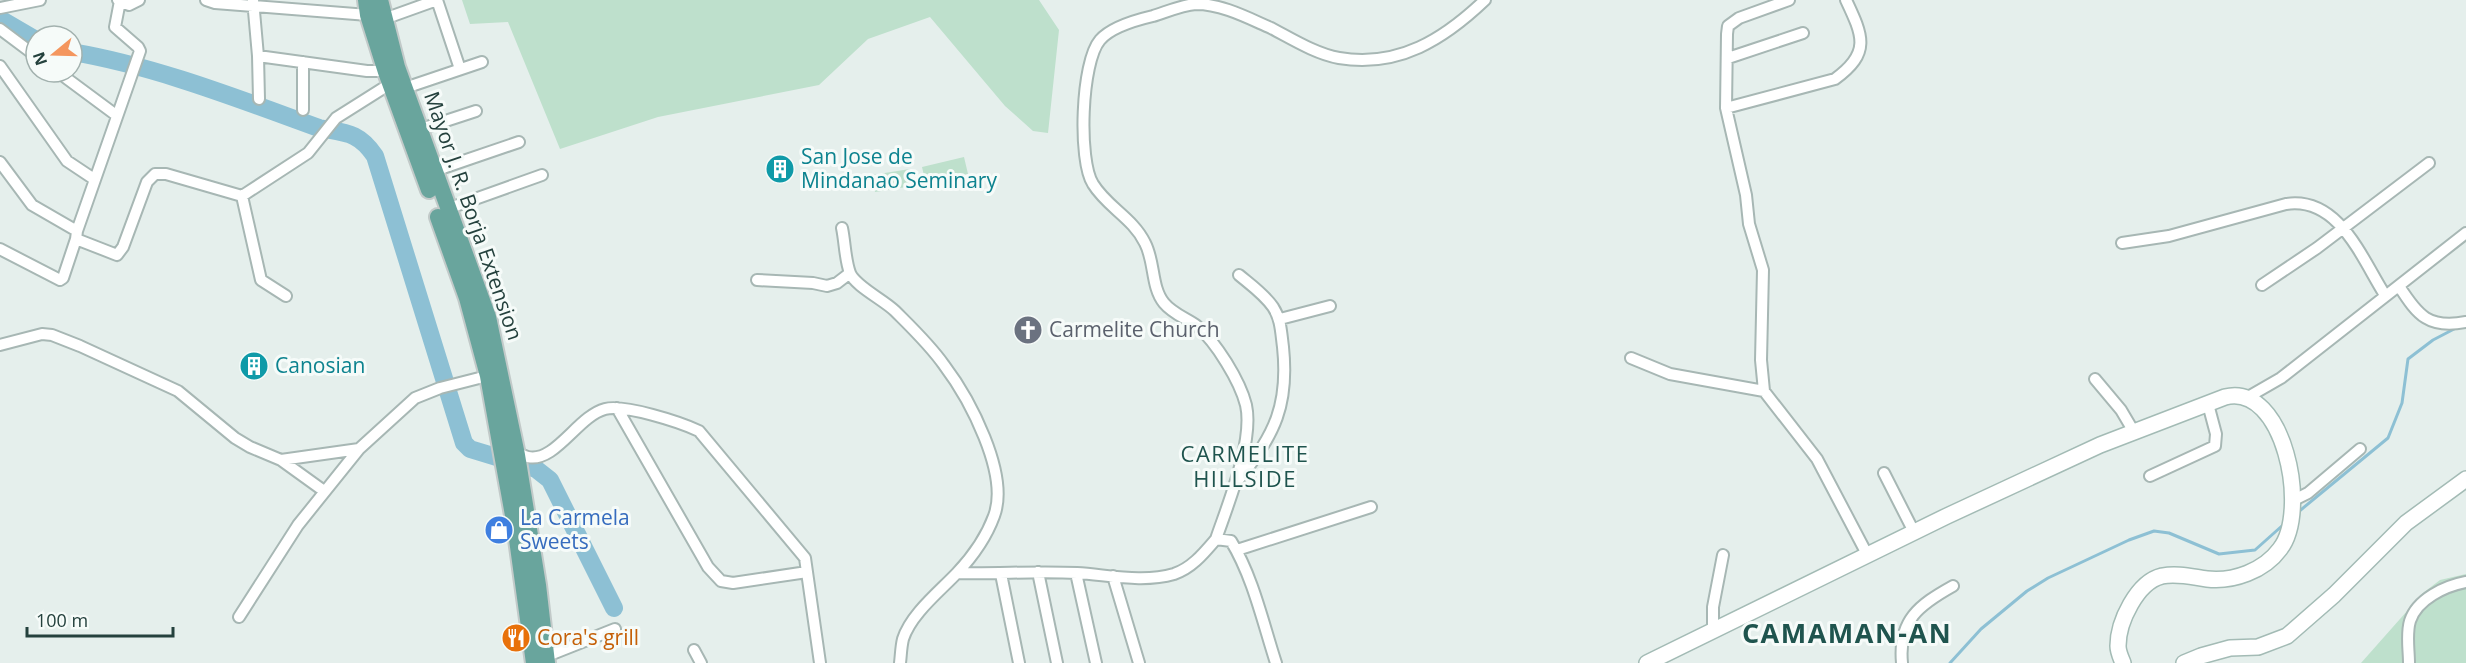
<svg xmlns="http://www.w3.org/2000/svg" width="2466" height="663" font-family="'Open Sans',sans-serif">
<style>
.green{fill:#bee0cc}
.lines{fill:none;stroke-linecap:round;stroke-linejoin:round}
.stream{stroke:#8dc0d4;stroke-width:3}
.river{stroke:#8dc0d4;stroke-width:18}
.minor-casing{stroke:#a7b7b4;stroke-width:14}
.secondary-casing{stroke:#a3bbb5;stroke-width:18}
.primary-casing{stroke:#c2cac9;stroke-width:20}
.minor{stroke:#fff;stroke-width:10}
.secondary{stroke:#fff;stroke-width:15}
.primary{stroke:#69a59d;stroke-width:16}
.labels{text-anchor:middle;stroke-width:6;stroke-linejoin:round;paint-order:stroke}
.culture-label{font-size:21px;fill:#0d838f;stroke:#f6fbf9;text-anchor:start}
.street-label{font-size:21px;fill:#24413d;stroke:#f6fbf9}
.worship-label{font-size:21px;fill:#5b616d;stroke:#f6fbf9;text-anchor:start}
.shop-label{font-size:21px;fill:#366cbe;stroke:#f6fbf9;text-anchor:start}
.food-label{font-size:21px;fill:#c56008;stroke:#f6fbf9;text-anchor:start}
.neighbourhood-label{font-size:22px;letter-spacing:1.5px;fill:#1f544e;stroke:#f6fbf9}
.district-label{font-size:27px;font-weight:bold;letter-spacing:1.5px;fill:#1f544e;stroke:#f6fbf9}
</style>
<rect width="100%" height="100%" fill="#e5efec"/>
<!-- green -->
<path class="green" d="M462,0H1039L1059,30L1048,133L1033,131L1005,106L930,17L868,39L819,85L658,117L560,149L508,22L470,24Z
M964,157L968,174L926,184L922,167Z
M910,169L913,186L875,192L872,175Z
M2466,574V663H2361L2423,593L2440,580Z"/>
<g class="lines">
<!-- stream -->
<path class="stream" d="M2297,513L2388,438L2402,403L2408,359L2433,340L2456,328
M1950,663L1981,629L2027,591L2048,578L2129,540L2154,531L2169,533L2219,554L2255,550L2283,525"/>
<!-- river -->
<path class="river" d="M0,19L36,40
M72,52C155,66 239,99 319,128C346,133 359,132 375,156L464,443L470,449L536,469L550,480L614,608"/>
<!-- minor casing -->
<g class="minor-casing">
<path id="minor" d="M206,0L215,3L368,15
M253,0L258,56L259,99
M437,0L460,69
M120,1L129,5L139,0
M0,8L40,0
M384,19L437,0
M0,29L36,56
M258,56L367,71H389
M1728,58L1803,33
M0,66L67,161L94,179
M58,72L116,115
M405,88L482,62
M1726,108L1835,79C1871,53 1863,36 1846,0
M303,110V62
M421,129L476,111
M0,162L32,205L77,231L76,239L117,255L123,247L147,182L155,174H166L242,196L308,153L336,118L393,82
M434,171L519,142
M242,196L261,280L286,296
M447,209L542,175
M842,228C845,242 845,260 850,273C855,286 884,300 895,311C912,328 930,345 944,365C969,398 1010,474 994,516C986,538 973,556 957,573
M77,231L140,51L138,47L115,27L120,1L118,0
M2122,243L2169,236L2286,204C2339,196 2362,259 2385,295
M0,249L60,280L63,278L76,239
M1239,275C1251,285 1264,294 1273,307C1281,319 1281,332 1283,347C1289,404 1275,435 1239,479
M757,280L813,283L827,286L837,283L850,273
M2262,285L2317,248L2429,163
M2399,286C2418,316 2429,329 2466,322
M1280,319L1330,306
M0,345L42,334L52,335L80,346L178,391L235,438L250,447L281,460L324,491
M1631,358L1670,374L1764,391L1817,459L1868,556
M2095,379L2121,410L2134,432
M1764,391L1761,360L1763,270L1749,224L1746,195L1726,108L1727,34L1728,26L1739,18L1789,0
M2248,397L2281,378L2466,233
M617,408L708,567L721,581L733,583L807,572
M515,451C519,453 523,456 528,457C555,463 578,416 605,409C624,404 680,422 699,431L805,558L820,663
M281,460L359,449
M1884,473L1914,532
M2150,476L2215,446L2216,434L2208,404
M2294,500L2308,493L2360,449
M1216,539C1228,504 1254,441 1246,405C1240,381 1216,342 1197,326C1186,318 1173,314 1164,303C1151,287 1155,262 1145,243C1133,218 1107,207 1093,184C1078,161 1081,62 1100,40C1111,27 1136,20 1153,16C1166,12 1182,5 1196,4C1222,4 1248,18 1271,28C1292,39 1316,54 1339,58C1399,68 1444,39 1485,0
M1237,550L1371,507
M1038,572L1057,663
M1076,573L1096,663
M1001,574L1019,663
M1113,576L1139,663
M239,617L298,525L359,449L415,398L440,388L491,375
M1713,631V607L1723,555
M694,650L701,663
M547,656L615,629
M900,663C901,655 901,647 903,639C911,614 939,592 957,573C997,574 1037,571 1077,573C1109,575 1143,583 1174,574C1192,568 1204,553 1216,539L1231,541C1253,577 1263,623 1276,663
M1902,663C1898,620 1919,605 1953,586
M2409,663C2409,650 2406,634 2410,621C2417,599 2445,586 2466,582"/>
</g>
<!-- secondary casing -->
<g class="secondary-casing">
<path id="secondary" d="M1647,663L1947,516L2100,445L2225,397C2284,382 2310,511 2280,549C2264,571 2233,582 2207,579C2192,577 2178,573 2162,576C2137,582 2118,622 2118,646C2118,652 2121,658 2123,663
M2184,663L2201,656L2230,648L2258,647L2287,636L2334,595L2406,523L2466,479"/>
</g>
<!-- primary casing -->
<g class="primary-casing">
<path id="primary" d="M366,0L368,15L386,72L429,190
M380,0L397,67L488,317L517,455L538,585L547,663
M438,217L467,298L488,376L516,532L534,663"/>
</g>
<!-- minor -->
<use href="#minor" class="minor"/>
<!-- secondary -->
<use href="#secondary" class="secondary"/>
<!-- primary -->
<use href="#primary" class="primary"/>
</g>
<!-- icons -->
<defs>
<g id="building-disc" transform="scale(1.5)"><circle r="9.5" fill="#0f9aa8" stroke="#f6fbf9"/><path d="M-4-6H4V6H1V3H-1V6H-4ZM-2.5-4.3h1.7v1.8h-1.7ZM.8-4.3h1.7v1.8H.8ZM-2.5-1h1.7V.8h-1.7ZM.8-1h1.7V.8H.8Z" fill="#fff"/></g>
<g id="church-disc" transform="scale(1.5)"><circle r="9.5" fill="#6b7280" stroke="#f6fbf9"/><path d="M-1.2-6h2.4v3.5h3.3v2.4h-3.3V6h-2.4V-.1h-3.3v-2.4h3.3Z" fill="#fff"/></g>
<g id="shop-disc" transform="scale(1.5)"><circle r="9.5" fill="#3f7fe0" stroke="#f6fbf9"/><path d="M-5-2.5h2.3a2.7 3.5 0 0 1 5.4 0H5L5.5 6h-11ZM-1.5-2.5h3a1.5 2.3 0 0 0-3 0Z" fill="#fff"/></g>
<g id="restaurant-disc" transform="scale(1.5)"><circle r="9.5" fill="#e8710a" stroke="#f6fbf9"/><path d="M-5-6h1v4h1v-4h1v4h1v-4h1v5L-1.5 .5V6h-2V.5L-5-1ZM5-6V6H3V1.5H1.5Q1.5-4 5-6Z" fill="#fff"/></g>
</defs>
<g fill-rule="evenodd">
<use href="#building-disc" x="780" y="169"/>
<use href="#church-disc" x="1028" y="330"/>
<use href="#building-disc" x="254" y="366"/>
<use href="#shop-disc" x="499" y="530"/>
<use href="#restaurant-disc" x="516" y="638"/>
</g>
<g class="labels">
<!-- culture labels -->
<g class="culture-label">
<text x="801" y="164">San Jose de<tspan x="801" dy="24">Mindanao Seminary</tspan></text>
<text x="275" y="373">Canosian</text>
</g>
<!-- street labels -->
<g class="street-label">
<text transform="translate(473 216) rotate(71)" y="7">Mayor J. R. Borja Extension</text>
</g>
<!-- worship labels -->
<g class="worship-label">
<text x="1049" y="337">Carmelite Church</text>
</g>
<!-- shop labels -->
<g class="shop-label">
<text x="520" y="525">La Carmela<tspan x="520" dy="24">Sweets</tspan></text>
</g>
<!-- food labels -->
<g class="food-label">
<text x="537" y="645">Cora's grill</text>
</g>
<!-- neighbourhood labels -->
<g class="neighbourhood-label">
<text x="1245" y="462">CARMELITE<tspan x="1245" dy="25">HILLSIDE</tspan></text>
</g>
<!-- district labels -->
<g class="district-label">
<text x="1847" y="643">CAMAMAN-AN</text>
</g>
</g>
<!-- north arrow -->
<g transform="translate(54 54) rotate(251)"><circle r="28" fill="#f6fbf9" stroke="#a2b1ae" stroke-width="1.5"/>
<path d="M0-4.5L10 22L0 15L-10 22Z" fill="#f4965e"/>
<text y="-9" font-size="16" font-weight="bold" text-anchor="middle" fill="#24413d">N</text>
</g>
<!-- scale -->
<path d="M27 627v9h146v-9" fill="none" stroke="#24413d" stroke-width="3"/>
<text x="36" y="627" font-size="18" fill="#24413d" stroke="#f6fbf9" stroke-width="4.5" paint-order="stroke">100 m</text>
</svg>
